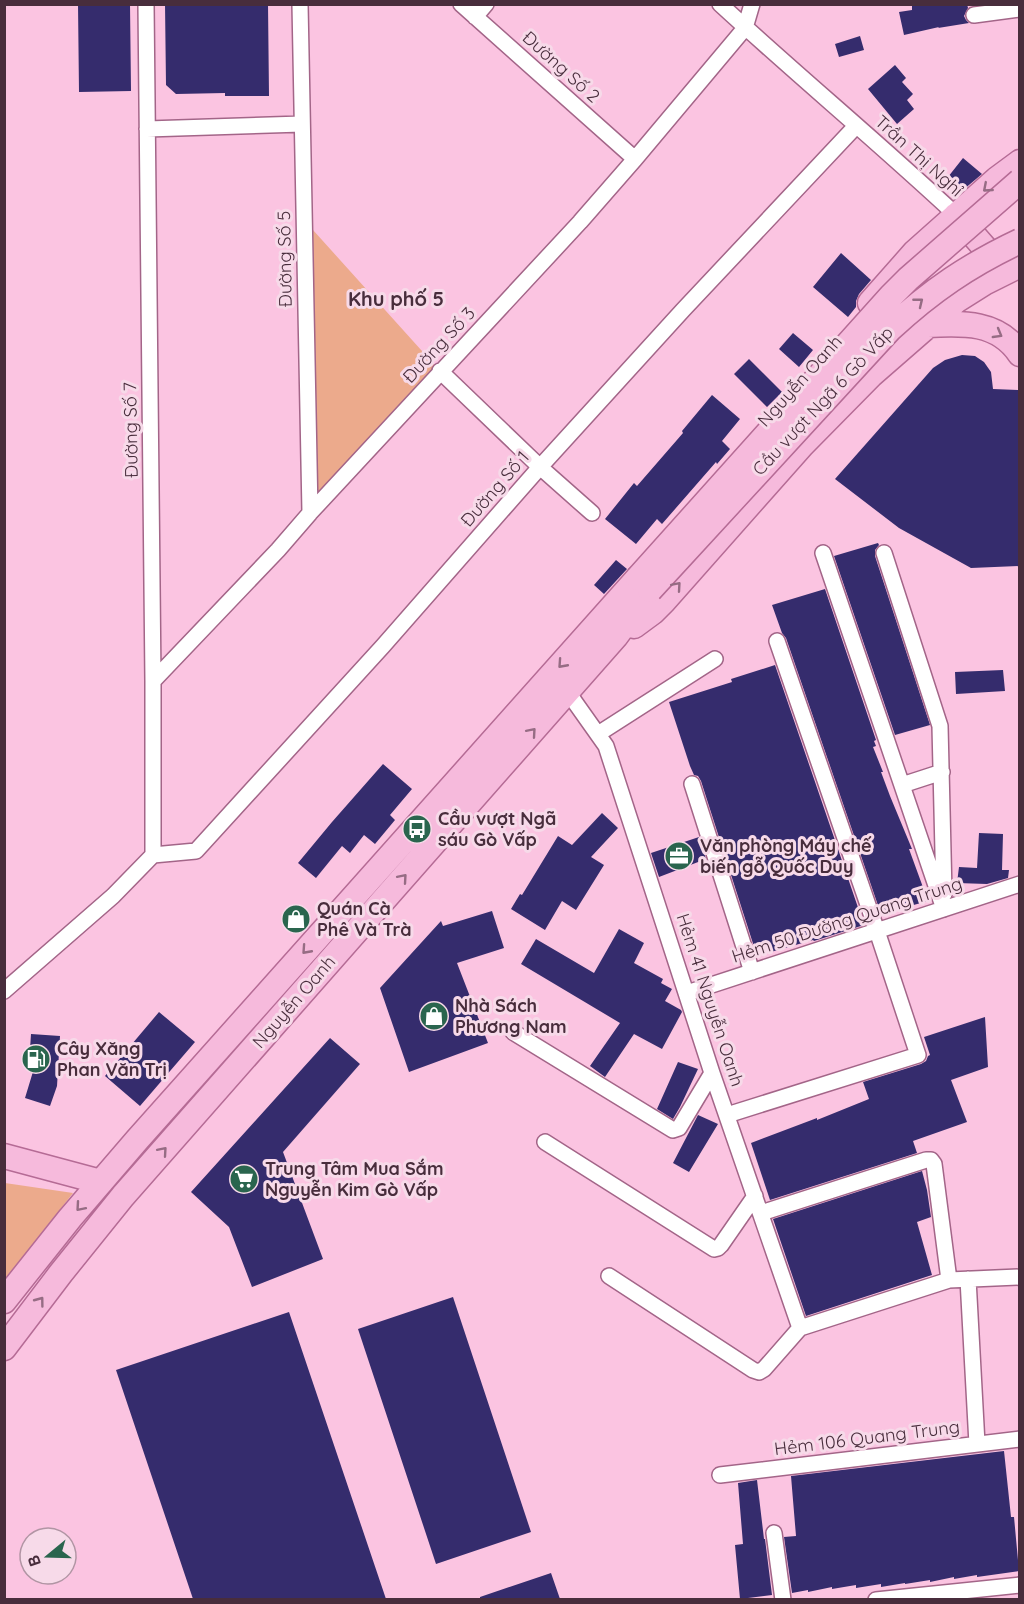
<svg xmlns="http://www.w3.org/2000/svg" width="1024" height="1604" font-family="Quicksand,sans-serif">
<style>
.green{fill:#ecaa8c}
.building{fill:#352c6d}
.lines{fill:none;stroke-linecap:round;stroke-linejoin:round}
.minor-casing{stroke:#a36588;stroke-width:18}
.primary-casing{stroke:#b56b95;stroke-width:27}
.minor{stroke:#fff;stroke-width:15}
.primary{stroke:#f6badc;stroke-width:24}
.primary-bridge-casing{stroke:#b56b95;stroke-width:27;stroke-linecap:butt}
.primary-bridge{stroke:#f6badc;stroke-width:24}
.oneway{stroke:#966c84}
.labels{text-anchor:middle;stroke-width:6;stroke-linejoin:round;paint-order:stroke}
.street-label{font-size:18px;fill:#482d3c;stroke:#f7dae9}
.poi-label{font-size:18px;font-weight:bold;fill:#482d3c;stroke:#f7dae9;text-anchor:start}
.neighbourhood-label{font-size:20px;font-weight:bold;fill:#482d3c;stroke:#f7dae9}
</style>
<rect width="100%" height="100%" fill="#fbc4e1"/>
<!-- green -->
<path class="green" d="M304,220L440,371L310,513Z
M5,1183L73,1193L5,1280L4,1183Z"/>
<!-- building -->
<path class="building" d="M78,4H130L131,91L79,92Z
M165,4H268L269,96H225V93L176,94L166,85Z
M912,4H967L968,8L964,16L966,20L969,23L938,28L939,27L904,35L899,12L912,10Z
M860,36L864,50L839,57L835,44Z
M895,65L906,78L902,82L913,94L907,100L914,109L897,124L868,89Z
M963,158L982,174L963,190L948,177Z
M841,253L871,280L859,294L856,301V307L848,317L813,287Z
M793,333L813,350L799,367L779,349Z
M962,355L975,356L984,362L991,372L993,389L1019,390L1020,566L971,568L899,528L835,479L933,368L945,360Z
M749,359L782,392L767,407L734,374Z
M712,395L740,419L722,441L730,449L717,464L716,462L662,524L657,519L636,544L605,519L634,483L637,486L683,433L682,431Z
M878,543L879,545L875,550V556L930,725L895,735L834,556Z
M616,560L627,569L604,594L594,585Z
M825,589L876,740L874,741L876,746L873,747L883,772H881L890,796L912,849H909L928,901L881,914L786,638L782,633L772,605Z
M775,665L864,925L814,941L813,940L757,956L701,781L698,776L694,775L690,766L669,702L732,682L731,679Z
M1003,670L1005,691L956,694L955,672Z
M383,764L412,789L390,815L395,820L375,844L364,835L350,853L342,846L316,878L298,863L332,822Z
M602,813L618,828L591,857L604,865L576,910L562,901L545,930L511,909L520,894L522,895L558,836L572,845Z
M979,833L1003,834L1002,870H1009L1008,878L987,884L957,883L959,867L977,868Z
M699,837L706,859L659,877L651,853Z
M492,911L504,948L457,963L488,1043L409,1072L380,988L441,921L443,926Z
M619,929L644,943L634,963L663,979L661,983L672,989L665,1001L681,1010L682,1012L662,1049L634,1034L605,1077L590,1066L620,1023L521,964L536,939L594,973Z
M159,1012L195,1042L140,1106L105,1076Z
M985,1017L988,1067L951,1080L967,1122L913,1141L917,1153L770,1200L751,1143L817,1118V1120L869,1099L863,1082L921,1064L926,1061L928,1056L930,1055L924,1037Z
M31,1034L60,1036L57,1086L50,1106L25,1098L35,1065H29Z
M330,1038L360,1064L283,1152L323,1259L252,1287L229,1227L191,1192Z
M678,1062L698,1069L680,1107L673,1119L657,1109Z
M698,1115L718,1124L689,1172L673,1163Z
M922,1171L927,1190L931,1217L917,1222L932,1275L806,1316L773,1219Z
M453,1297L531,1532L436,1564L358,1329Z
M289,1312L386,1599H193L116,1370Z
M1004,1451L1011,1517H1014L1019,1571L977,1577V1575L954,1579V1577L930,1582V1580L905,1584V1583L881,1587V1584L856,1588V1585L832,1589V1587L808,1592V1590L792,1593L784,1537L796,1536L791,1476Z
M757,1480L764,1539H765L772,1595L740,1599L735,1545L743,1544L738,1483Z
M551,1573L560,1599H480V1597Z"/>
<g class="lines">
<!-- minor casing -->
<g class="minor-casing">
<path id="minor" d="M146,4L153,681V855
M300,4L310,513
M461,4L635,159
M720,4C798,76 879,143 956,215
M974,15L1020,9
M475,17L486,4
M147,129L302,124
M440,371L540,467L592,513
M823,553L944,909
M884,553L940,726L944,894
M153,681L278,550L310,513L580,222L635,159L745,28L752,4
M567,691L606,746L712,1073L800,1328
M598,734L715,659
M692,784L752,972
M902,785L942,772
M153,855L196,851L383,646L540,467L683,310L856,126
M4,991L113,896L153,855
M687,993L1020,884
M513,1032L673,1130L679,1128L712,1073
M727,1115L918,1055L877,931L777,641
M545,1142L714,1249L718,1248L721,1245L755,1196
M761,1213L926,1160H931L934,1164L949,1280
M609,1276L753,1370L759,1372L764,1369L800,1328
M968,1279L977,1444
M800,1328L949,1280L1020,1277
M720,1475L1020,1439
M774,1533L783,1600
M876,1600L1020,1585"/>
</g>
<!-- primary casing -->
<g class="primary-casing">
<path id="primary" d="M956,215L1004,270
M870,303L915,252L997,179L1020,162
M927,325C963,323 998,321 1020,354
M634,626L653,612L663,602L802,445L871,375L957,300L984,283L1020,265
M4,1156L101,1182
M4,1301L70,1218L137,1140L638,578
M4,1348L61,1273L123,1196L616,636L650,590"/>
</g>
<!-- minor -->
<use href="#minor" class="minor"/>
<!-- primary -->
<use href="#primary" class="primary"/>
<!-- primary-bridge casing -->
<g class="primary-bridge-casing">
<path id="primary-bridge" d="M638,578L891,296L908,279L1020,181
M650,590L890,329C931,291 969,265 1020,241"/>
</g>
<!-- primary-bridge -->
<use href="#primary-bridge" class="primary-bridge"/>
</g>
<!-- one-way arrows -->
<defs><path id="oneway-chevron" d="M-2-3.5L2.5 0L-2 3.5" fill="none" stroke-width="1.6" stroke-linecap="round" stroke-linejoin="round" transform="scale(1.5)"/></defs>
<g class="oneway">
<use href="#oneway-chevron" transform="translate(987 188) rotate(139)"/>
<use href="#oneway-chevron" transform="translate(919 302) rotate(-39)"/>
<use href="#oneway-chevron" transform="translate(998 334) rotate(30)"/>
<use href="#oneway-chevron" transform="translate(677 586) rotate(-49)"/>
<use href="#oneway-chevron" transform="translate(562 664) rotate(132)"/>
<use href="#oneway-chevron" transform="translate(532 732) rotate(-49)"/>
<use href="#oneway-chevron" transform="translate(403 878) rotate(-49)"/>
<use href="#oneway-chevron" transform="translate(306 950) rotate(132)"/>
<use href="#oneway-chevron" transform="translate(163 1151) rotate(-49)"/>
<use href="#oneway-chevron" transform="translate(80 1207) rotate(131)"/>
<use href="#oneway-chevron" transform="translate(40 1301) rotate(-53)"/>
</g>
<!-- icons -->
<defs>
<g id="bus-disc" transform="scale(1.5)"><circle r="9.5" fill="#2a654e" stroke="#f7dae9"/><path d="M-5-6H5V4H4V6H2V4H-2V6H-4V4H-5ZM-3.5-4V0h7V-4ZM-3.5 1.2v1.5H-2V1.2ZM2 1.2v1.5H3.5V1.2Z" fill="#fff"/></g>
<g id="office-disc" transform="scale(1.5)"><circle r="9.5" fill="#2a654e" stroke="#f7dae9"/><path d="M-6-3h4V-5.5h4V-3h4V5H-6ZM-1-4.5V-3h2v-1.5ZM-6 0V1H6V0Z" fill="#fff"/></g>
<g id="shop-disc" transform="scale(1.5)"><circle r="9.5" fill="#2a654e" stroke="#f7dae9"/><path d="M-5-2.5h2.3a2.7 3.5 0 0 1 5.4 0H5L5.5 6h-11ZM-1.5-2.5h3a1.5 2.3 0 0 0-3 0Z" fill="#fff"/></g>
<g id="fuel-disc" transform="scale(1.5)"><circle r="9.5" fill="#2a654e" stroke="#f7dae9"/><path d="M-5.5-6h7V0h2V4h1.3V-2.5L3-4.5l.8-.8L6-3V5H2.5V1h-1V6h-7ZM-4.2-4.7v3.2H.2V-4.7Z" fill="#fff"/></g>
<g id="supermarket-disc" transform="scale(1.5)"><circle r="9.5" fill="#2a654e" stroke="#f7dae9"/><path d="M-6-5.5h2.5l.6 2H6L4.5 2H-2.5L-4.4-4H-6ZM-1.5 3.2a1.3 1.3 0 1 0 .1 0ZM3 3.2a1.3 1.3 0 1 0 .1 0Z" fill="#fff"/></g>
</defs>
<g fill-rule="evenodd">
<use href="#bus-disc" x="417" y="829"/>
<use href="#office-disc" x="679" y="856"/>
<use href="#shop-disc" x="296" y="919"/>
<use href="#shop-disc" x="434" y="1016"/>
<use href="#fuel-disc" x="36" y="1059"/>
<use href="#supermarket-disc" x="244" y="1179"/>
</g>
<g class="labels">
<!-- street labels -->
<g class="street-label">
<text transform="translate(561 67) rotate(42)" y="6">Đường Số 2</text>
<text transform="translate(919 156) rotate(42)" y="6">Trần Thị Nghỉ</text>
<text transform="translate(285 259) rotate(-91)" y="6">Đường Số 5</text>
<text transform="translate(439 345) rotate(-47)" y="6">Đường Số 3</text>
<text transform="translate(800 381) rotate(-48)" y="6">Nguyễn Oanh</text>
<text transform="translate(823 401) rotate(-47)" y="6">Cầu vượt Ngã 6 Gò Vấp</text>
<text transform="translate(131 430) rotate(-91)" y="6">Đường Số 7</text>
<text transform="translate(495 489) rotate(-49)" y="6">Đường Số 1</text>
<text transform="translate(847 920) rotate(-18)" y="6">Hẻm 50 Đường Quang Trung</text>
<text transform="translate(710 1000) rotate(72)" y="6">Hẻm 41 Nguyễn Oanh</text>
<text transform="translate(294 1002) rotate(-49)" y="6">Nguyễn Oanh</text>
<text transform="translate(867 1438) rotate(-7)" y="6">Hẻm 106 Quang Trung</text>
</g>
<!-- poi labels -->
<g class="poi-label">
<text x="438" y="825">Cầu vượt Ngã<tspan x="438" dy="21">sáu Gò Vấp</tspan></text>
<text x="700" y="852">Văn phòng Máy chế<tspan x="700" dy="21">biến gỗ Quốc Duy</tspan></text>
<text x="317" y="915">Quán Cà<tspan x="317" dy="21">Phê Và Trà</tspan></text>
<text x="455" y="1012">Nhà Sách<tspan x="455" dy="21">Phương Nam</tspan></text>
<text x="57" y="1055">Cây Xăng<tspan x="57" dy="21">Phan Văn Trị</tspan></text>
<text x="265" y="1175">Trung Tâm Mua Sắm<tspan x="265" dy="21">Nguyễn Kim Gò Vấp</tspan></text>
</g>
<!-- neighbourhood labels -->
<g class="neighbourhood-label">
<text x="396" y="306">Khu phố 5</text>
</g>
</g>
<!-- border -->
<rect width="1024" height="1604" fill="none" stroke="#482d3c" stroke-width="12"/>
<!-- north arrow -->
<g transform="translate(48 1556) rotate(251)"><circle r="28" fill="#f7dae9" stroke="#b195a4" stroke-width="1.5"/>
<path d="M0-4.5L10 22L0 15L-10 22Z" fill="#2a654e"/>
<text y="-9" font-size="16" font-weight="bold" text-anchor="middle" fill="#482d3c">B</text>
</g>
</svg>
